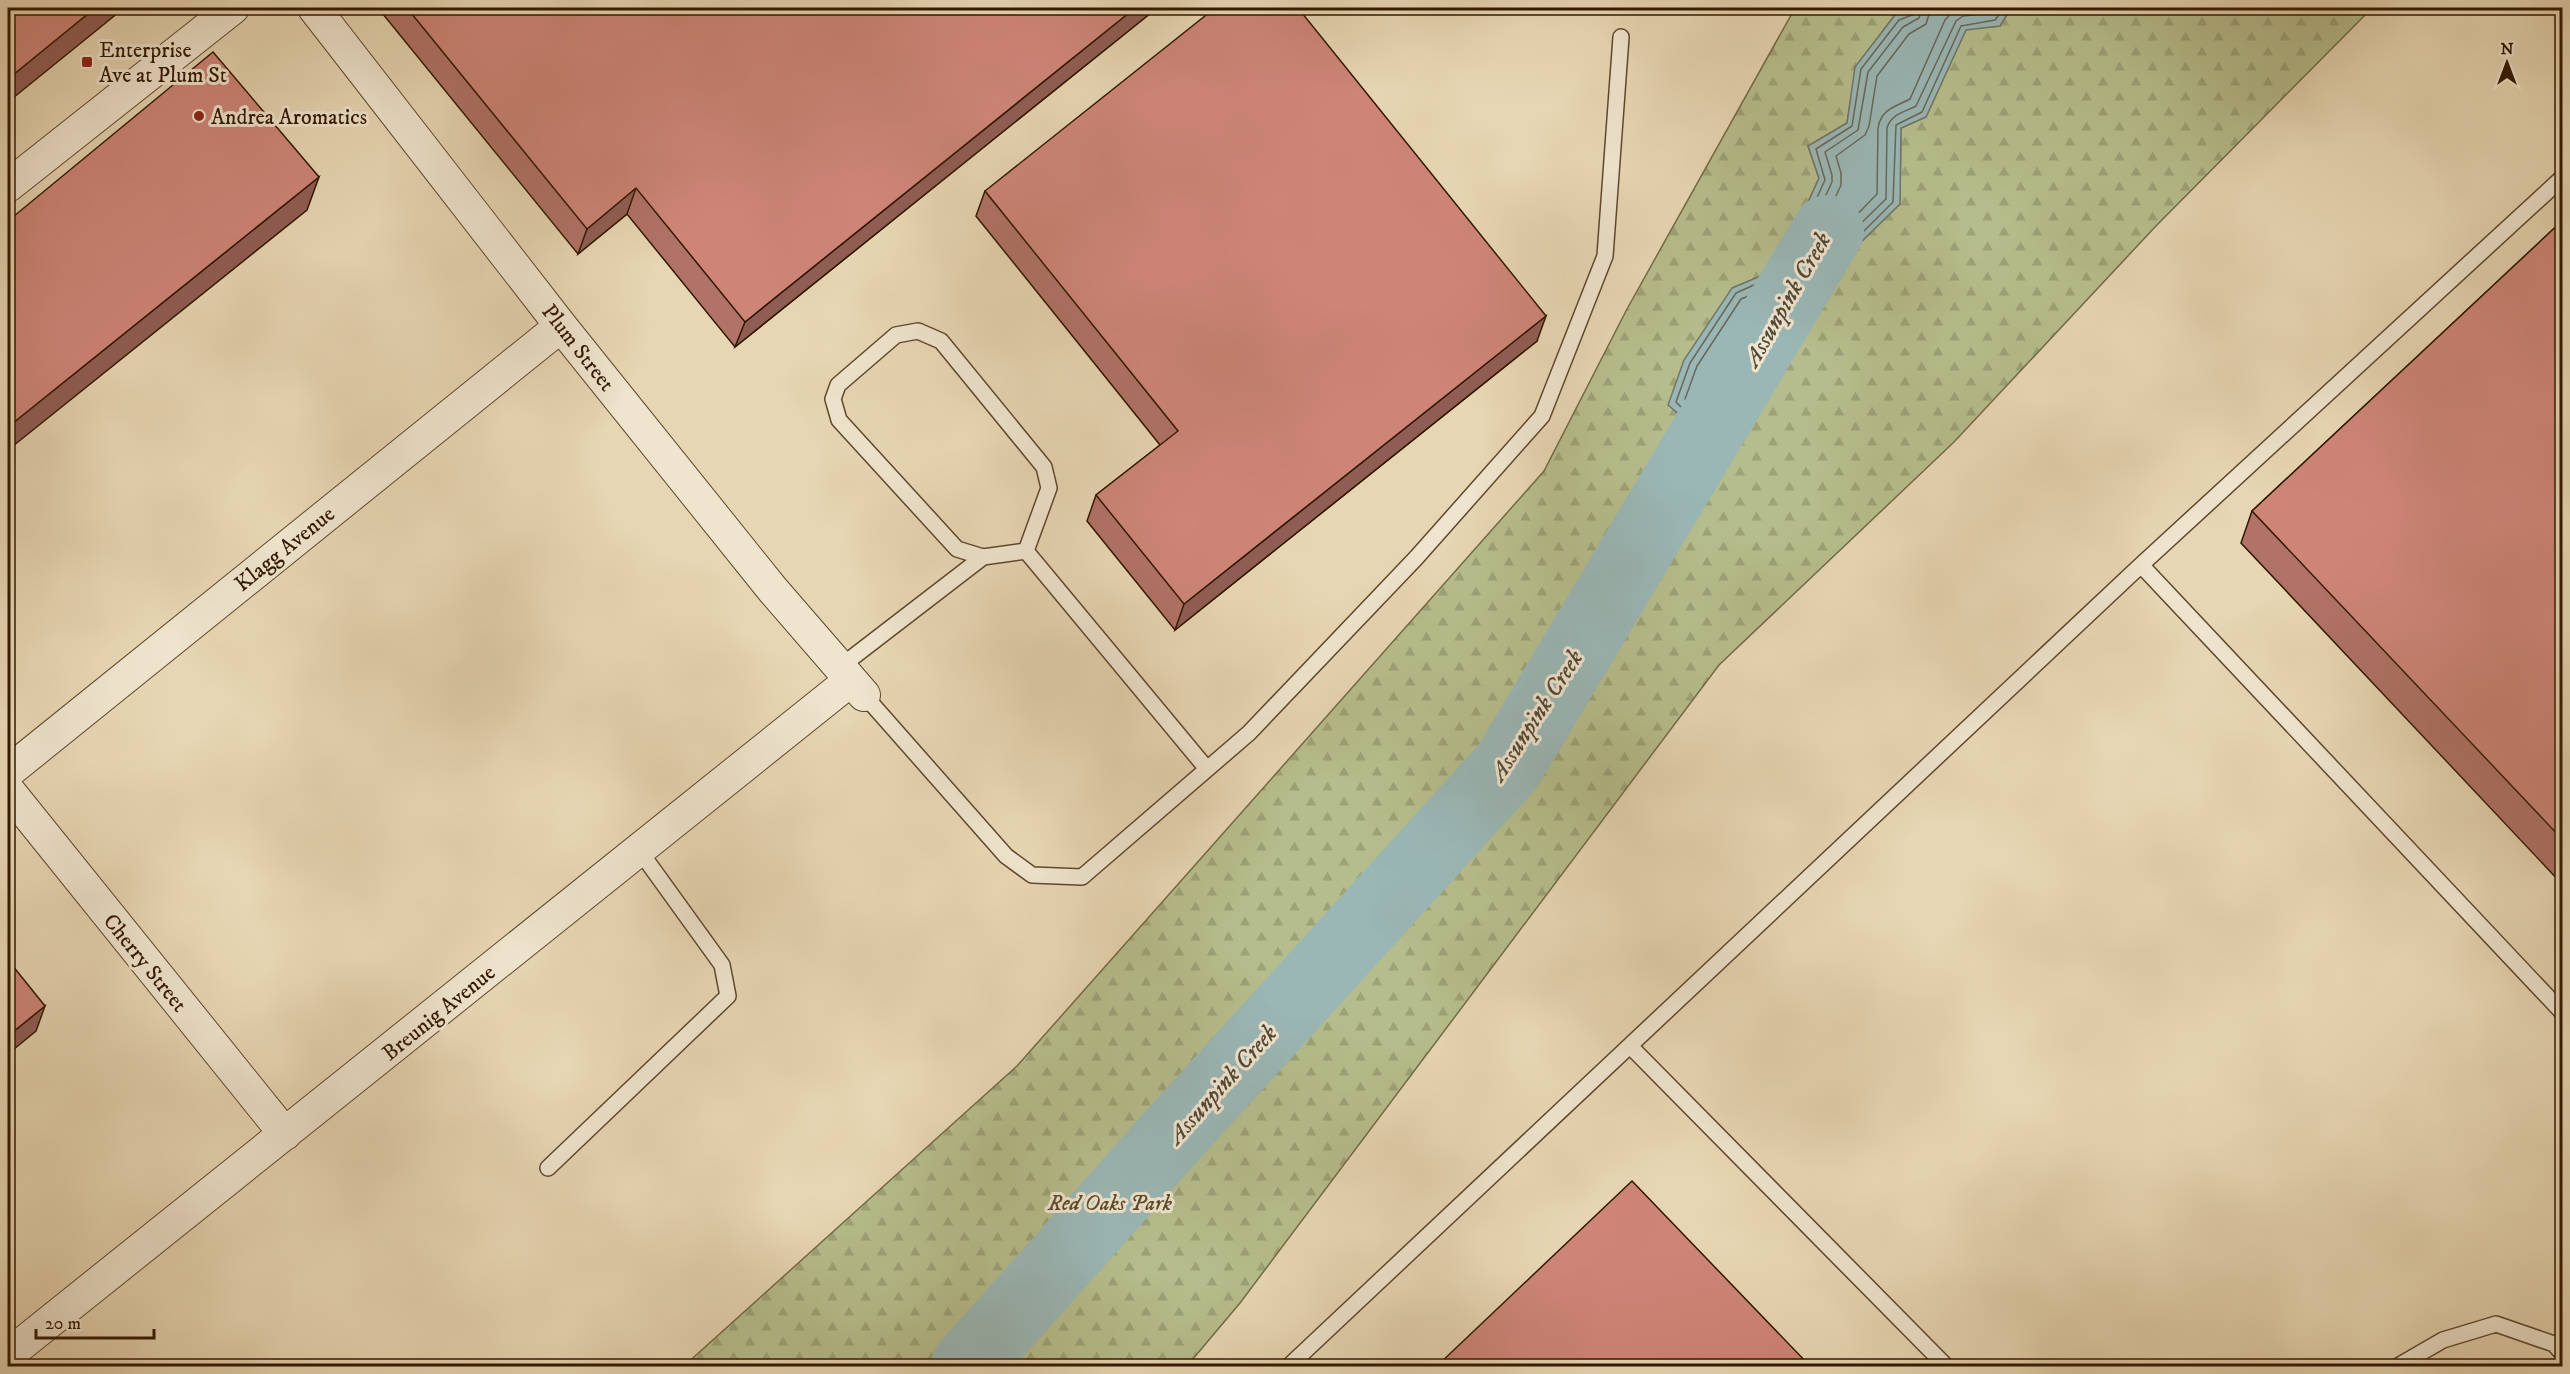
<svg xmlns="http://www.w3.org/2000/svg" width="2570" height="1374" font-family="'IM FELL DW Pica',serif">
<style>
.forest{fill:url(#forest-firs);stroke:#746a46;stroke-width:1.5}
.water{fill:#9ab7b6;stroke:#70776d;stroke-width:1.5}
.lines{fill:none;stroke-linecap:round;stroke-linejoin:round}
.shore{stroke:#66685b;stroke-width:1.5}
.river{stroke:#9ab7b6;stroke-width:72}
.service-casing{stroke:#5f482d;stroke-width:18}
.minor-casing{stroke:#5f482d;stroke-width:34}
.service{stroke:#efe4ce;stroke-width:15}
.minor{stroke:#efe4ce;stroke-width:32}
.wall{fill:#b17267;stroke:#321800;stroke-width:1.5}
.shaded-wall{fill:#905d54;stroke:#321800;stroke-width:1.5}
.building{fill:#ce8578;stroke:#321800;stroke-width:1.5}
.poi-dot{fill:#8f2418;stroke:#efe4ce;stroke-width:2}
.labels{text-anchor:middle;stroke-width:6;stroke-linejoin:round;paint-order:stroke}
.poi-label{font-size:22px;fill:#321800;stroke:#efe4ce;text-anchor:start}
.street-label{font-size:22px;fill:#321800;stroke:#efe4ce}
.park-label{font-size:22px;font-style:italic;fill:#5a4a2a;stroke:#efe4ce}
.water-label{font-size:24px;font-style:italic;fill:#514837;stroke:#efe4ce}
</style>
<defs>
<pattern id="forest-firs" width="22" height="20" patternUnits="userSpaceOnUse" patternTransform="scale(1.5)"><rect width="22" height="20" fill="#b6bd8c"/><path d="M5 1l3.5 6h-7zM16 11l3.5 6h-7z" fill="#9da277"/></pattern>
</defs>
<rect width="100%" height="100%" fill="#e7d6b3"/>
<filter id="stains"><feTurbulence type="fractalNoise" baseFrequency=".00333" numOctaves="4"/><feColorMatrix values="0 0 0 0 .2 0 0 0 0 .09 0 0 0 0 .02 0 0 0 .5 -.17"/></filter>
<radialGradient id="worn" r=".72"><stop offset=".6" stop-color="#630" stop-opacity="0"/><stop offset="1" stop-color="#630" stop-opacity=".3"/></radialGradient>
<!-- forest -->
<path class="forest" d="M1795,8H1916L1895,15L1856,67L1847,123L1808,146L1819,178L1778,269L1732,288L1692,425L1753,328L1822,297L1860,243L1900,204L1901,128L1926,117L1966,29L2000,26L2011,8H2372L2155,227L1954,442L1719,665L1240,1303L1187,1366H684L1017,1066L1544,471L1627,309Z"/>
<!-- water -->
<path class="water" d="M1916,8H2011L2000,26L1966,30L1926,117L1901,128L1900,204L1860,243L1822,297L1753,328L1692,425L1668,405L1684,360L1732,288L1778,269L1819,178L1808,146L1847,123L1855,67L1895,15Z"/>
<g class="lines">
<!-- shore -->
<path class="shore" d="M1915,8L1912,15L1899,20L1861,69L1852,126L1816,149L1825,180L1783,272L1736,293L1690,363L1676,402L1688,414L1692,413L1748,324L1818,292L1855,240L1893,202L1896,125L1922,112L1961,26L1995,20L2004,8
M1922,8L1919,18L1903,27L1868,72L1858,130L1825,152L1832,175V182L1789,276L1783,282L1741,299L1697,366L1685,399L1687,402L1691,401L1743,318L1813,286L1849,235L1886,199L1887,128C1891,114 1905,112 1916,106L1956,21L1963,16L1991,13L1995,8
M1931,8L1926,24L1909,34L1877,76L1869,126L1865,135L1836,156L1841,173V185L1799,277L1800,281L1807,279L1842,230L1877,194L1878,128C1881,109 1895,107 1910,99L1945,20L1953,11L1961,8"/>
<!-- river -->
<path class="river" d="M967,1366L1170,1138L1508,766L1828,231"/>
<!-- service casing -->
<g class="service-casing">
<path id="service" d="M1026,551L1049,488L1044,467L941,341L918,331L896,335L838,385L833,399L839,420L957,549L983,557L1026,551L1207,769
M2141,565L2562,1012
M840,667L983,557
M864,695L1006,856L1032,875L1082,877L1249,733L1416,558L1542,416L1605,256L1621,37
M1630,1046L1946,1366
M548,1168L728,996L722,965L639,850
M1289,1366L2141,565L2562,178
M2398,1366L2443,1340L2496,1324L2554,1344L2562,1353"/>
</g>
<!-- minor casing -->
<g class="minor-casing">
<path id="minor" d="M314,8L561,326L773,590L864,695
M8,186L233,8
M8,772L561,326
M8,790L285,1134
M8,1355L851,680"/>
</g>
<!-- service -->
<use href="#service" class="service"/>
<!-- minor -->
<use href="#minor" class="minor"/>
</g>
<!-- wall -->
<path class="wall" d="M378,8H1157L735,347L627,214L578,254Z
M985,191L1537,341L1175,630L1087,521L1096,495L1160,445L976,216Z
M2562,221V884L2241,543L2252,511Z"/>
<!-- shaded-wall -->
<path class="shaded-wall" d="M95,8H124L8,102V79Z
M1135,8H1157L735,347L745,322Z
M319,177L307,210L8,450V427Z
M636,188L627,214L578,254L587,229Z
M1546,316L1537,341L1175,630L1184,604Z
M45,1006L36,1031L8,1054V1036Z"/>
<!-- building -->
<path class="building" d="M8,8H95L8,79Z
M407,8H1135L745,322L636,188L587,229Z
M1215,8H1298L1546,316L1184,604L1096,495L1178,431L985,191Z
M213,52L319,177L8,427V221Z
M2562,221V839L2252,511Z
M8,960L45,1006L8,1036Z
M1632,1181L1810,1366H1437Z"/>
<!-- markers -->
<g class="poi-dot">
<rect x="81" y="56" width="12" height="12" rx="3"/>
<circle cx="199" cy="116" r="6"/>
</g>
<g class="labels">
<!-- poi labels -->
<g class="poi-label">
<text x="99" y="57">Enterprise<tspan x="99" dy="25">Ave at Plum St</tspan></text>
<text x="211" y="124">Andrea Aromatics</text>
</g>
<!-- street labels -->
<g class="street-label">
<text transform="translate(579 347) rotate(52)" y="8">Plum Street</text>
<text transform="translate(284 548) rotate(-39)" y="8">Klagg Avenue</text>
<text transform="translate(146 962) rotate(51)" y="8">Cherry Street</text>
<text transform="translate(438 1012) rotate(-39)" y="8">Breunig Avenue</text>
</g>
<!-- park labels -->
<g class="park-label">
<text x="1110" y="1210">Red Oaks Park</text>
</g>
<!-- water labels -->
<g class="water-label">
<text transform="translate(1787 299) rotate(-60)" y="8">Assunpink Creek</text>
<text transform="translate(1536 715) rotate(-57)" y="8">Assunpink Creek</text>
<text transform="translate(1222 1084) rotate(-48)" y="8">Assunpink Creek</text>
</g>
</g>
<!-- margin -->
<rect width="2570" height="1374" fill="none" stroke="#e7d6b3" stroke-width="30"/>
<rect x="9" y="9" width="2552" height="1356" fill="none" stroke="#321800" stroke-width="3"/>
<rect x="15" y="15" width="2540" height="1344" fill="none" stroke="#321800" stroke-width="1.5"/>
<!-- north arrow -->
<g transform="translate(2507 63)" stroke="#efe4ce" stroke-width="4.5" paint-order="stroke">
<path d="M0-4.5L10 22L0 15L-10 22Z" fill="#321800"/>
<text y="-9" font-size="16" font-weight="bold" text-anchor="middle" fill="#321800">N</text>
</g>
<!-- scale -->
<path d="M36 1329v9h118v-9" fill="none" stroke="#321800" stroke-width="3"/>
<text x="45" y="1329" font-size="18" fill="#321800" stroke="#efe4ce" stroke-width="4.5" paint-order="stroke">20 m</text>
<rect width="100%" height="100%" filter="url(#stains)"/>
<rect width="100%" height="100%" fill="url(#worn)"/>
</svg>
